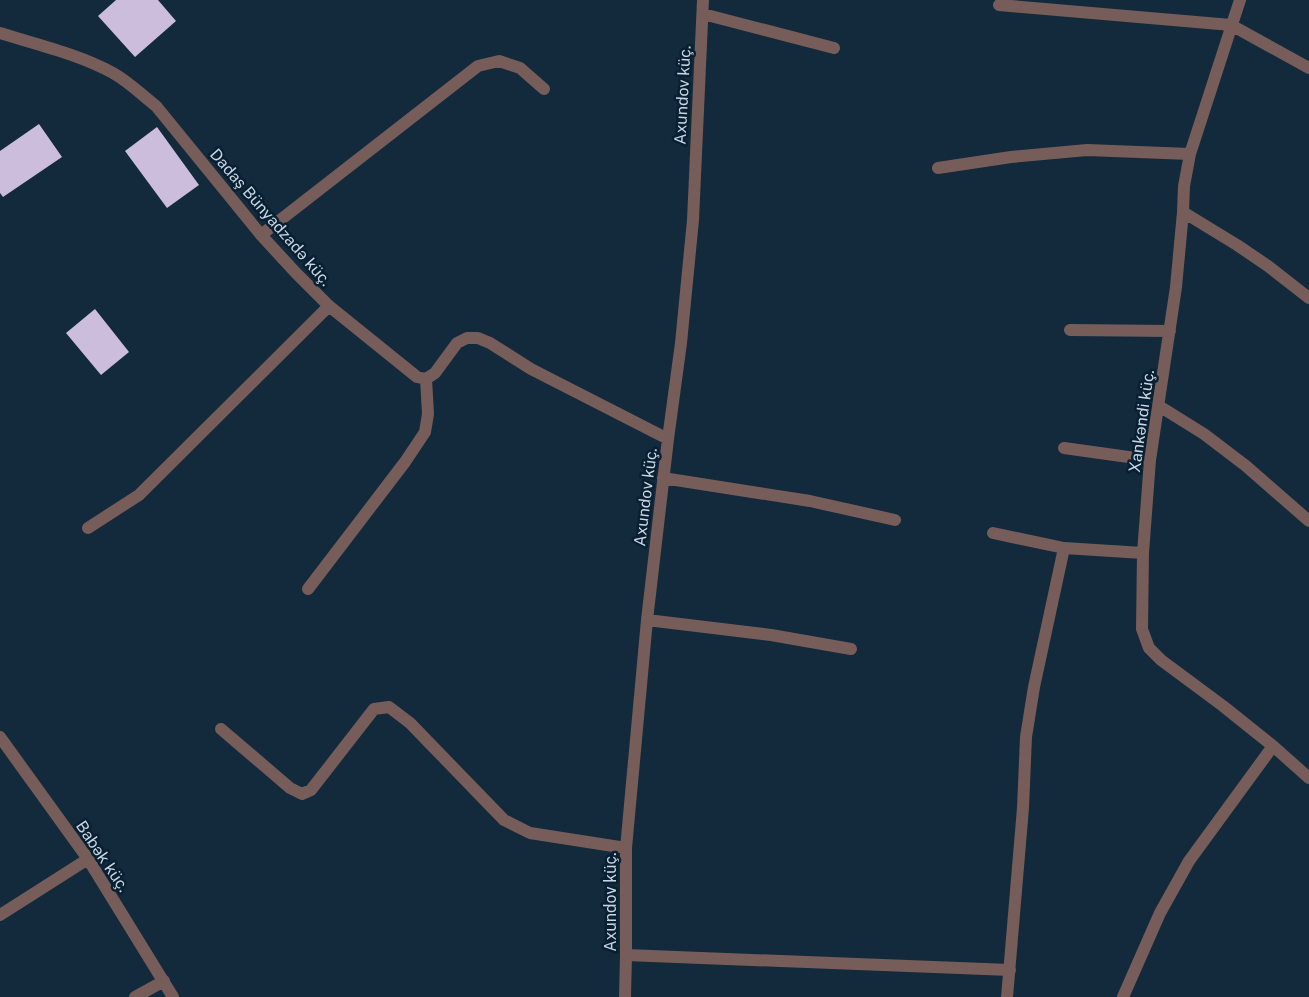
<svg xmlns="http://www.w3.org/2000/svg" width="1309" height="997" font-family="'Public Sans',sans-serif">
<style>
.building{fill:#cdbddc}
.lines{fill:none;stroke-linecap:round;stroke-linejoin:round}
.minor{stroke:#765d59;stroke-width:12}
.labels{text-anchor:middle;stroke-width:5;stroke-linejoin:round;paint-order:stroke}
.street-label{font-size:16px;fill:#c9d6e3;stroke:#091f32}
</style>
<rect width="100%" height="100%" fill="#13293c"/>
<!-- building -->
<path class="building" d="M116,0H158L176,21L135,57L98,16Z
M39,124L62,157L3,197L0,193V151Z
M157,127L199,185L167,208L125,151Z
M95,309L129,352L101,375L66,333Z"/>
<g class="lines">
<!-- minor -->
<path class="minor" d="M1240,0L1190,154L1184,186L1183,212L1176,287L1150,460L1143,553L1142,629L1149,648L1161,660L1223,706L1273,746L1309,778
M999,5L1231,25L1309,68
M703,14L834,48
M0,33C38,45 78,54 113,73C129,82 142,95 156,106L261,235L296,273L329,306L417,377L426,379L435,373L457,343L467,338H478L490,343L531,369L668,439
M938,168L1011,157L1087,150L1190,154
M1183,212L1237,245L1268,266L1309,298
M261,235L478,66L499,61L520,68L544,89
M1070,330L1170,331
M1159,406L1204,434L1246,466L1309,521
M1064,448L1150,460
M663,478L810,501L895,520
M88,528L139,495L329,306
M993,533L1064,548
M308,589L405,462L425,432L428,414L426,379
M647,620L771,635L851,649
M221,729L290,788L302,794L311,790L374,709L389,707L410,723L504,820L530,833L626,848
M0,737L88,859L173,997
M0,915L88,859
M626,955L1010,970
M135,997L164,981
M625,997L626,955V848L647,620L668,439L681,343L693,220L703,0
M1007,997L1023,808L1026,737L1034,687L1064,548L1143,553
M1123,997L1160,913L1189,861L1273,746"/>
</g>
<g class="labels">
<!-- street labels -->
<g class="street-label">
<text transform="translate(682 95) rotate(-87)" y="6">Axundov küç.</text>
<text transform="translate(271 217) rotate(49)" y="6">Dadaş Bünyadzadə küç.</text>
<text transform="translate(1141 421) rotate(-82)" y="6">Xankəndi küç.</text>
<text transform="translate(645 497) rotate(-83)" y="6">Axundov küç.</text>
<text transform="translate(103 856) rotate(56)" y="6">Babək küç.</text>
<text transform="translate(610 902) rotate(-90)" y="6">Axundov küç.</text>
</g>
</g>
</svg>
